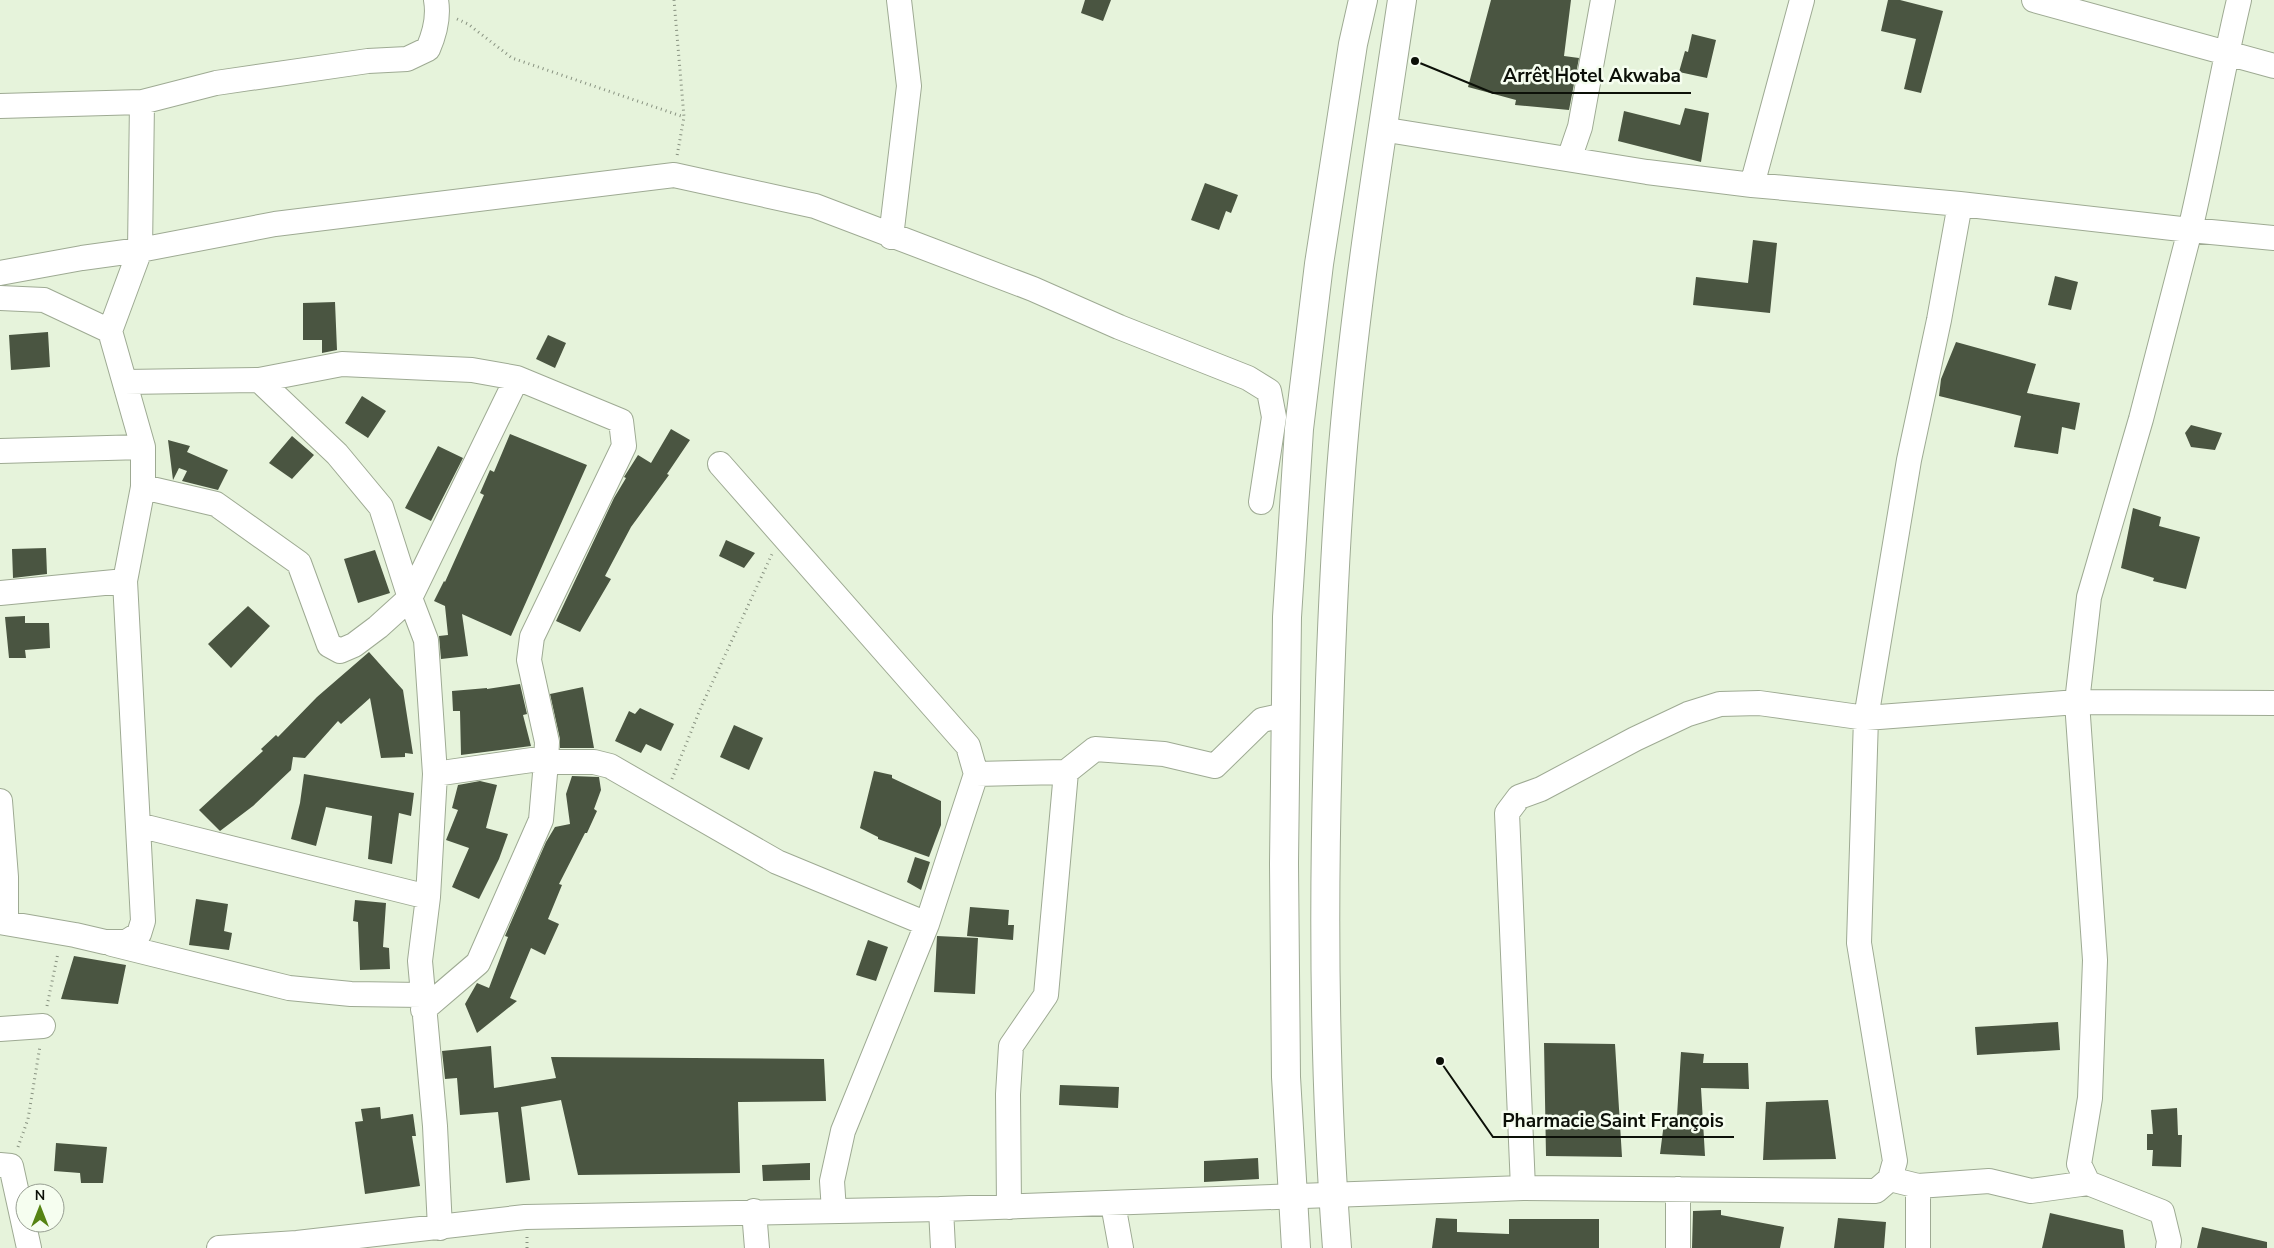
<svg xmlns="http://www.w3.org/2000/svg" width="2274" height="1248" font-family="'Nunito Sans',sans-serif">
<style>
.building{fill:#4a5541}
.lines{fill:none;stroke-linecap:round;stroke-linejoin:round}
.minor-casing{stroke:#9eaa93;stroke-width:26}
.major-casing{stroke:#9eaa93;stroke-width:30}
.path{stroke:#889280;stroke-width:3;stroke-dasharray:1 4;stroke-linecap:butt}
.minor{stroke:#fff;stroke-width:24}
.major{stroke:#fff;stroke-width:28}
.leader{fill:none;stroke:#0c1008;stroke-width:2}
.callout-dot{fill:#0c1008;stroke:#f6fef0;stroke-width:2}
.callout-label{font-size:19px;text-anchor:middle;font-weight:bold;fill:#0c1008;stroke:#f6fef0;stroke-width:5;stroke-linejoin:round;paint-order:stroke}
</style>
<rect width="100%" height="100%" fill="#e6f3db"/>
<!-- building -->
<path class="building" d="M1085,0H1111L1103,21L1081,13Z
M1491,0H1571L1564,56L1579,58L1569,110L1515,105L1516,100L1468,87Z
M1888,0H1900L1943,11L1921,93L1904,89L1916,39L1881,31Z
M1692,34L1716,40L1707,78L1679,72L1685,51L1688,52Z
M1685,108L1709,113L1701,162L1618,141L1624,111L1680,125Z
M1205,183L1238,195L1231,213L1226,211L1219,230L1191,220Z
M1753,240L1777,243L1770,313L1693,305L1696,277L1748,283Z
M2055,276L2078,282L2071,310L2048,305Z
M335,302L337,350L322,353V340H303V303Z
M48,332L50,367L11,370L9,335Z
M548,335L566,343L555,368L536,359Z
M1956,342L2036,364L2027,393L2080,403L2075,430L2062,427L2058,454L2014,447L2021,416L1939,396L1941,379Z
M362,396L386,411L368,438L345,423Z
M2191,425L2222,433L2215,450L2191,447L2185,433Z
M671,429L690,440L667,474L669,475L631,527L605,576L611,579L580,632L556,621L614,498L626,478L624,477L638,455L651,463Z
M510,434L587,465L511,636L462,614L468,656L441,659L439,636L448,635L445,606L434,601L444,581L445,582L484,495L480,493L490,470L494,472Z
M292,436L314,455L292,479L269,463Z
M168,440L190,446L187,452L228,470L218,490L182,481L187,471L179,468L173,480Z
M438,446L463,458L431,521L405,508Z
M2133,508L2161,517L2159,526L2200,537L2186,589L2153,581L2154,578L2121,568Z
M726,540L755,553L744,568L719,556Z
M46,548L47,574L13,578L12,549Z
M375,550L390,593L358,603L344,559Z
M248,606L270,626L231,668L208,644Z
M25,616V623H49L50,648L25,650L26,658H9L5,617Z
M369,652L403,690L413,754L405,753V757L381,758L370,698L341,724L338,721L305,758L293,757L291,770L253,806L220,831L199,810L263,751L261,749L276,735L278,737L317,697Z
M520,684L527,714L523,715L531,746L461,755L460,711H453L452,691L487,688V689Z
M583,687L594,748H560V739L550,694Z
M640,708L674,724L661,751L646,744L641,753L615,741L629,711L635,714Z
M734,725L763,738L749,770L720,757Z
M874,771L892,775V778L941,801V825L929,857L878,839V837L860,828Z
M304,774L414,793L411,816L399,813L392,864L368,859L372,816L326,807L316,846L291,839L300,803Z
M572,776L599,777L601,790L594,809L597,811L587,833H585L559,884L562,885L548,919L559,924L545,955L531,948L510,998L517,1001L477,1033L465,1004L477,983L489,988L508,937L505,936L546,842L555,827L570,824L566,794Z
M480,781L497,785L486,828L508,834L499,859L479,899L452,887L469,848L446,840L458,810L452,808L458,785Z
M915,857L930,862L921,890L907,882Z
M196,899L228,904L224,931L232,933L229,950L189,945Z
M355,900L386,903L383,947L389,948L390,969L360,970L358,922L353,921Z
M970,907L1009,910L1008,925H1014L1013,940L967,936Z
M937,936L978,938L975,994L934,992Z
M868,940L888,947L876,981L856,975Z
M74,956L126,965L118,1004L61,999Z
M2058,1022L2060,1050L1977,1055L1975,1027Z
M1544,1043L1615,1044L1622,1157L1546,1156Z
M491,1046L494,1088L556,1078L551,1057L824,1059L826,1101L738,1102L740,1173L578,1175L561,1100L521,1107L530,1180L506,1183L498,1112L460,1115L457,1078L445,1079L442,1051Z
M1681,1052L1704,1054L1703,1063H1748L1749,1089L1701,1088L1705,1156L1660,1154L1665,1115L1677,1116Z
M1060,1085L1119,1087L1118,1108L1059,1105Z
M1828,1100L1836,1159L1763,1160L1766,1102Z
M380,1107L381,1119L413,1114L416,1136H412L420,1186L365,1194L355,1122L363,1121L361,1109Z
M2177,1108L2178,1135H2182L2181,1167L2152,1166L2153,1150H2147V1134H2153L2151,1110Z
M56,1143L107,1147L103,1183H81L80,1173L54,1171Z
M1258,1158L1259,1179L1204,1182V1161Z
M810,1163V1180L763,1181L762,1165Z
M1721,1210V1215L1784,1227L1780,1248H1692L1693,1211Z
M2050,1213L2123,1230L2125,1248H2042Z
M1436,1218L1457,1219V1232L1509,1234V1219H1599V1248H1432Z
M1838,1218L1886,1222L1884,1248H1834Z
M2202,1227L2267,1242V1248H2197Z"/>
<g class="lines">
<!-- minor casing -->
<g class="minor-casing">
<path id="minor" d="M2034,0L2274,66
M0,106L142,102L216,83L368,61L407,59L428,49C435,33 439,17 436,0
M1381,129L1647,172L1752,185L1960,204L2190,230C2208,154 2221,76 2239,0
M1569,159L1580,127L1603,0
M1752,185L1802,0
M891,237L909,86L899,0
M0,273L82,258L140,250L275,224L674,175L815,206L1033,289L1119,327L1248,378L1269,391L1274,417L1261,502
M0,298L44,300L110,331L143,447V487L125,581L143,921L139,934L126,942H105L75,935L0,922
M110,331L140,250L142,102
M259,380L342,364L472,370L517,378
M125,382L259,380L337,454L381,507L410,598L426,640L435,774L428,897L420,961L435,1126L440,1228
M0,451L143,447
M720,464L968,746L976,774
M143,487L216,504L299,563L329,645L340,651L354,645L378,627L410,598L517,378L621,421L624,446L532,637L529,660L547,742L546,762H594L610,766L777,862L927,924
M0,593L125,581
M0,801L6,877V922
M138,825L428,897
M112,944L289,988L351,994L422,995
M423,1010L478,963L541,820L546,762L532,760L435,774
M0,1029L43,1026
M0,1165L11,1166L29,1248
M1890,1179L1918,1186L1989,1181L2031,1191L2088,1183
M1918,1186V1248
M1523,1188L1507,813L1519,797L1541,789L1635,739L1688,714L1720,704L1759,703L1866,718L2077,702L2274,703
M1113,1204L1121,1248
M1009,1207L1008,1094L1011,1046L1046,995L1066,772
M941,1209L943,1248
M754,1211L757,1248
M834,1211L832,1181L843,1131L927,924L976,774L1066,772L1095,749L1164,754L1215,766L1262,720L1285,715
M219,1248L297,1243L525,1217L941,1209L1523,1188L1876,1191L1890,1179L1895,1161L1859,943L1866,718L1909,460L1939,320L1960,204
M1678,1248V1189
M2168,1248L2169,1241L2162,1212L2088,1183L2079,1164L2090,1098L2095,960L2077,702L2089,597L2141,419L2190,230L2274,238"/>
</g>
<!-- major casing -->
<g class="major-casing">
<path id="major" d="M1296,1248L1286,1077L1284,864L1287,617L1299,429L1319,264L1353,44L1363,0
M1337,1248C1324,1081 1323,913 1328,745C1331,638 1335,531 1345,424C1358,282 1381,141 1402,0"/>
</g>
<!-- path -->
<path class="path" d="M674,0L684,117L677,156
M457,19L468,24L512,58L684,117
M672,779L701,707L772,554
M47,1006L58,953
M18,1147L28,1119L40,1046
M527,1237V1248"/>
<!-- minor -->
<use href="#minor" class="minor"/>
<!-- major -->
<use href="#major" class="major"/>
</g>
<!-- callouts -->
<path class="leader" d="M1415 61L1493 93H1691M1440 1061L1493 1137H1734"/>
<g class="callout-dot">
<circle cx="1415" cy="61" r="5"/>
<circle cx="1440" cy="1061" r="5"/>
</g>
<g class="callout-label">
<text x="1592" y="82">Arrêt Hotel Akwaba</text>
<text x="1613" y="1127">Pharmacie Saint François</text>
</g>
<!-- north arrow -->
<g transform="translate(40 1208)"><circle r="24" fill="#f6fef0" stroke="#989f93"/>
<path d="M0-4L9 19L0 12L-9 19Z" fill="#568413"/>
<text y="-8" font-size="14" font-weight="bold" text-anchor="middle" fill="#0c1008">N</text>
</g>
</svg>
